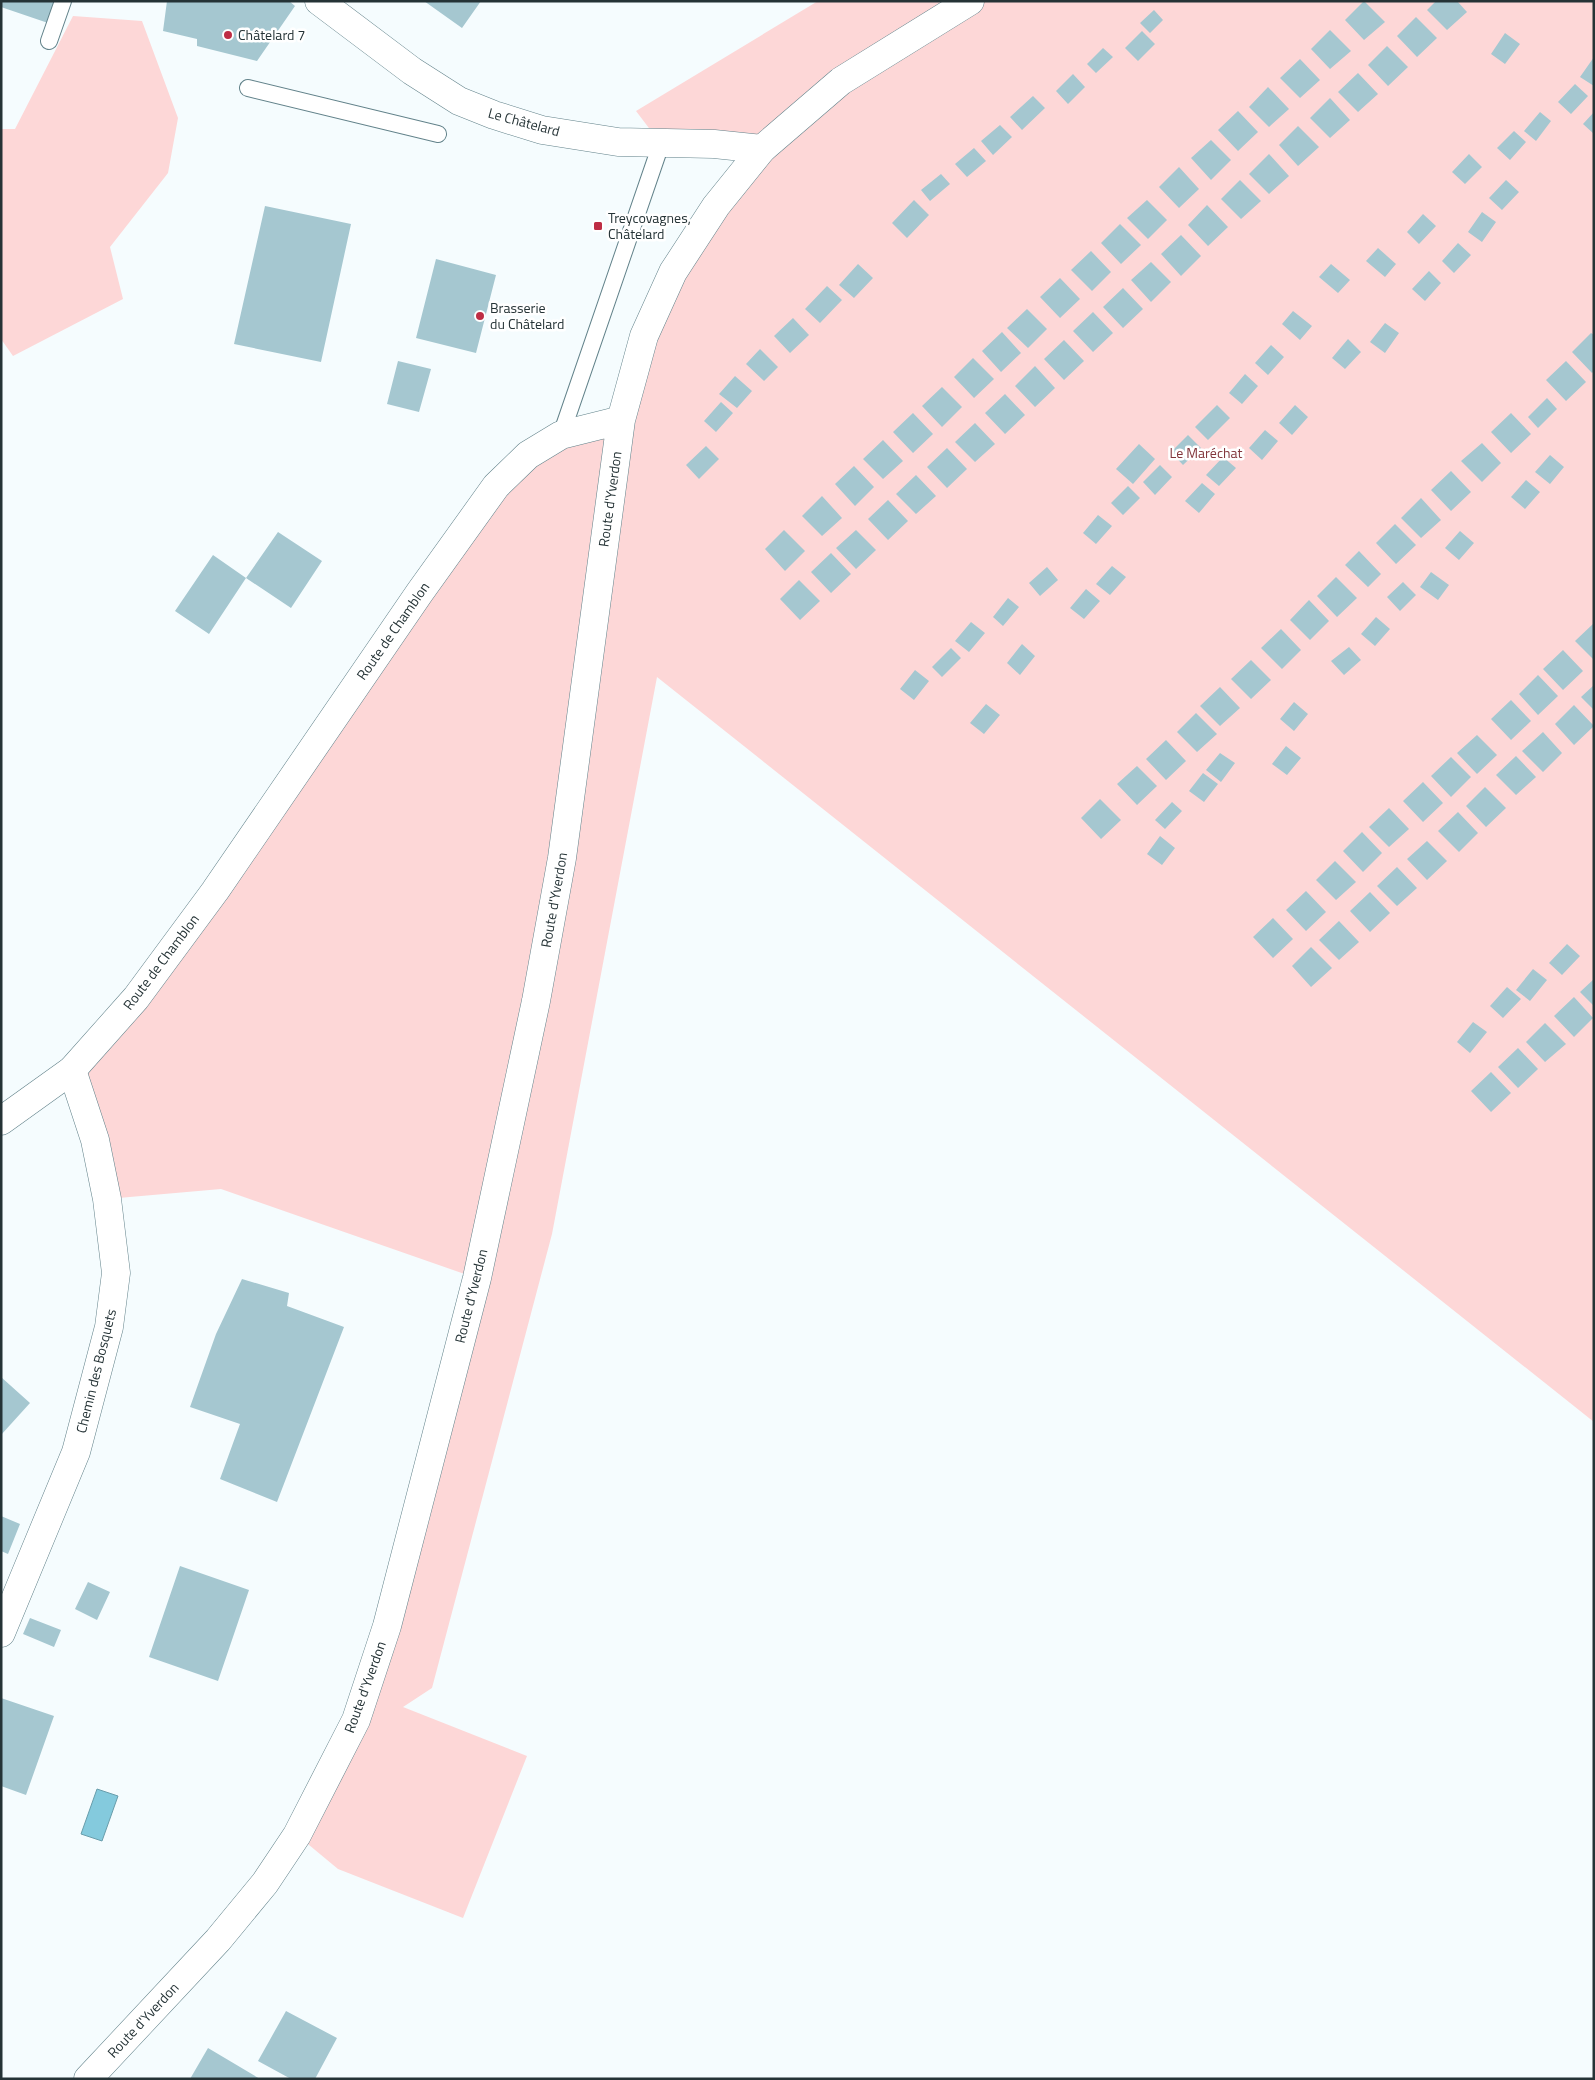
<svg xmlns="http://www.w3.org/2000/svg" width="1595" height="2080" font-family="'Titillium Web',sans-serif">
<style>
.green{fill:#fdd7d7}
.water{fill:#84cadd;stroke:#689dab}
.building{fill:#a5c7d0}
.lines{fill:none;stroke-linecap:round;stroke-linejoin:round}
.lane-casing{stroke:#62828a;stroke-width:18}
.street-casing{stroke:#62828a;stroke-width:29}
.secondary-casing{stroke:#62828a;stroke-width:29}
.lane{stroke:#fff;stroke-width:16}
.street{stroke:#fff;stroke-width:28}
.secondary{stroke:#fff;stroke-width:28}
.poi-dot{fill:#be2d44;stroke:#fff;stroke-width:2}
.labels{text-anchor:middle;stroke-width:5;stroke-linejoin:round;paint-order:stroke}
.poi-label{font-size:14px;fill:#253336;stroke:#fff;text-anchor:start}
.street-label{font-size:14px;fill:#253336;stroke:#fff}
.park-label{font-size:14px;fill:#82363c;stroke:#fff}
</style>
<rect width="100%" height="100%" fill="#f5fcfe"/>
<!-- green -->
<path class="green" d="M818,1H1594V1422L657,677L552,1234L432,1688L403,1707L527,1756L463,1918L338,1869L297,1835L356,1720L476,1278L221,1189L107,1199L72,1070L528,455L621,420L644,336L762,149L661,144L636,111Z
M73,16L142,21L178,118L168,173L110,247L123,299L13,356L1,339V129H15Z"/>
<!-- water -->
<path class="water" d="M97,1789L118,1796L102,1841L81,1834Z"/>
<!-- building -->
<path class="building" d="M1,1H55L48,23L1,7Z
M167,1H289L295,6L257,61L197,46V39L163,31Z
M424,1H481L462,28Z
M1364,1L1385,22L1364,40L1345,20Z
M1436,1H1457L1467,12L1447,30L1427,10Z
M1154,10L1163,20L1150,33L1140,23Z
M1416,17L1437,38L1417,57L1397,36Z
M1330,30L1351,51L1330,69L1311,49Z
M1142,31L1155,44L1138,61L1125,48Z
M1505,33L1520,44L1505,64L1491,54Z
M1387,46L1408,67L1388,86L1368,65Z
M1103,48L1113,57L1096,73L1087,64Z
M1594,57V86L1580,77Z
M1300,59L1320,80L1300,98L1280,78Z
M1358,73L1378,94L1358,112L1338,92Z
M1073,74L1085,87L1068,104L1056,91Z
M1575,84L1588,96L1571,114L1558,102Z
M1268,87L1289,109L1269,127L1249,107Z
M1033,96L1045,108L1022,130L1010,117Z
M1330,98L1350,120L1330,138L1310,118Z
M1238,111L1258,132L1238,151L1218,130Z
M1540,112L1551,121L1536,141L1524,131Z
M1594,112V134L1583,124Z
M1000,125L1012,137L993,155L981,141Z
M1298,126L1319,147L1298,166L1279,145Z
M1514,131L1526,142L1510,160L1497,148Z
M1211,140L1231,160L1211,180L1191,158Z
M974,148L986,161L967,177L955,164Z
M1269,154L1289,176L1269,194L1249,174Z
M1469,154L1482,167L1465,184L1452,172Z
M1179,167L1199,189L1179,208L1159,187Z
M941,174L950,184L930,201L921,190Z
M1240,180L1261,201L1241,219L1221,199Z
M1506,180L1519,192L1502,210L1489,198Z
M914,200L929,215L907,238L892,223Z
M1147,200L1167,220L1148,239L1127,218Z
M1207,205L1228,227L1208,246L1188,225Z
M265,206L351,224L321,362L234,344Z
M1482,212L1496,222L1482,242L1468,232Z
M1423,214L1436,226L1419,244L1407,232Z
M1120,224L1141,245L1121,264L1101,243Z
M1181,235L1201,256L1181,276L1161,254Z
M1458,243L1471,255L1454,273L1442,261Z
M1378,248L1396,264L1385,277L1366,261Z
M1091,251L1111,272L1092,291L1071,270Z
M436,259L496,275L476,353L416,338Z
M1151,262L1171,282L1151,302L1131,280Z
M858,264L873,278L854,298L839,285Z
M1331,264L1350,280L1338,293L1319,277Z
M1429,271L1441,283L1425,301L1412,289Z
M1060,278L1080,299L1060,318L1040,297Z
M827,286L842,300L820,323L805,309Z
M1123,288L1143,309L1123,328L1103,307Z
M1027,309L1047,329L1028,348L1007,328Z
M1293,311L1312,326L1300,340L1282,324Z
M1093,312L1113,333L1093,352L1073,331Z
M793,318L809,335L790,353L774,336Z
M1385,323L1399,333L1385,353L1370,342Z
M1002,332L1021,353L1001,372L982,351Z
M1591,333L1594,335V371L1592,373L1572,352Z
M1348,339L1361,352L1345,369L1332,358Z
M1064,340L1084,361L1064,380L1044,359Z
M1271,345L1284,357L1268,375L1255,363Z
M760,349L778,367L764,381L746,364Z
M973,358L994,379L974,398L954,377Z
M398,361L431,369L419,412L387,404Z
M1566,361L1586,382L1566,401L1546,380Z
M1035,366L1055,388L1035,407L1015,386Z
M1245,374L1258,386L1242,404L1229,393Z
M735,376L752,391L737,408L719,394Z
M942,387L962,407L942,427L922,406Z
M1005,394L1025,415L1005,434L985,413Z
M1547,398L1557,409L1538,428L1528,417Z
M721,402L733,413L716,432L704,421Z
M1217,405L1230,418L1208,440L1195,427Z
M1295,405L1308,417L1292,435L1279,423Z
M913,413L933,434L913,453L893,432Z
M1511,413L1531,434L1511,453L1491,432Z
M975,423L995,444L975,462L955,442Z
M1265,430L1278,441L1262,460L1249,448Z
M1188,435L1201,448L1183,465L1171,452Z
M883,440L903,461L883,479L863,459Z
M1482,443L1501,463L1482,482L1461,461Z
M1139,444L1155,459L1133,484L1116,469Z
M706,446L719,459L699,479L686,465Z
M947,448L967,469L947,488L927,467Z
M1550,455L1564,467L1550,484L1535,472Z
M1223,457L1236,468L1219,486L1206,475Z
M1160,465L1172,477L1155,495L1143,482Z
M854,466L874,487L855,506L835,484Z
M1451,471L1471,492L1451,511L1431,490Z
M916,475L936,496L916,514L896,494Z
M1526,480L1540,492L1525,509L1511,497Z
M1202,483L1215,494L1199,513L1185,501Z
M1128,486L1140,498L1123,515L1111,503Z
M822,496L842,518L822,536L802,516Z
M1421,498L1441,520L1421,538L1401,518Z
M888,500L908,521L888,540L868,519Z
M1098,515L1112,526L1096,544L1083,533Z
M1395,524L1416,545L1396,564L1376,543Z
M784,530L805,551L785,571L765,549Z
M856,530L876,550L856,569L836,548Z
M1460,531L1474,543L1459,560L1445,548Z
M278,532L322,561L291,608L246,578Z
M1359,551L1381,574L1368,587L1345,565Z
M831,553L851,574L831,593L811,572Z
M213,555L246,578L209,634L175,611Z
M1112,566L1126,577L1110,595L1096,584Z
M1047,567L1058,580L1040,596L1029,583Z
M1431,572L1449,585L1438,600L1420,587Z
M1336,577L1357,598L1337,617L1317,596Z
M799,580L820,601L800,620L780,599Z
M1403,582L1416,595L1400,611L1387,597Z
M1086,589L1100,601L1084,619L1070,608Z
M1008,598L1019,607L1003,626L993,617Z
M1309,600L1329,621L1310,640L1290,620Z
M1376,617L1390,629L1375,646L1361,634Z
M971,622L985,633L969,652L955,641Z
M1594,623V660L1575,641Z
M1281,629L1301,650L1282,669L1261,648Z
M1022,644L1035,656L1020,675L1007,663Z
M1349,647L1361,660L1344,675L1331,661Z
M951,648L961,658L942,677L932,667Z
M1563,650L1583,671L1563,690L1543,669Z
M1251,660L1271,680L1251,699L1231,679Z
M915,670L929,681L914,700L900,689Z
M1538,675L1558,696L1538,715L1519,694Z
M1594,685V710L1581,697Z
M1220,687L1240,708L1220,726L1200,706Z
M1511,700L1531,721L1511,740L1491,719Z
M1294,702L1308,714L1294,731L1280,719Z
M986,704L1000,715L984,734L970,723Z
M1574,705L1594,726L1574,745L1555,724Z
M1196,713L1217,734L1197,752L1177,732Z
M1543,732L1562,753L1543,772L1522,751Z
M1477,735L1497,755L1477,774L1457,753Z
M1166,740L1186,761L1166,780L1146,759Z
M1286,746L1301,758L1287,775L1272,764Z
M1220,753L1235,763L1221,782L1206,770Z
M1516,756L1536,777L1516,795L1496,775Z
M1451,757L1471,777L1451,797L1431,776Z
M1137,766L1157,786L1137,805L1117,784Z
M1203,773L1218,784L1204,802L1189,791Z
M1423,782L1443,803L1423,822L1403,801Z
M1485,787L1506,808L1486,827L1466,806Z
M1100,799L1121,820L1101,839L1081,818Z
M1172,802L1182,811L1165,829L1155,820Z
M1389,808L1409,829L1389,847L1369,827Z
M1458,812L1478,833L1459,852L1438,831Z
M1362,832L1382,853L1363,872L1343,851Z
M1160,836L1175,848L1162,865L1147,854Z
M1427,841L1447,861L1427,880L1407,859Z
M1335,861L1356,882L1336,900L1316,880Z
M1397,867L1417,888L1397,906L1377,886Z
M1306,891L1326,912L1306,931L1286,910Z
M1370,892L1390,913L1370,932L1350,911Z
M1273,918L1293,939L1273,958L1253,937Z
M1339,921L1359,942L1339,960L1319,940Z
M1567,944L1580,956L1562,975L1549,963Z
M1311,947L1332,968L1311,987L1292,966Z
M1533,969L1547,980L1530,1001L1516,990Z
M1594,979V1006L1580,992Z
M1507,987L1521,999L1503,1018L1490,1006Z
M1574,997L1593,1018L1574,1037L1554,1016Z
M1473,1022L1487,1032L1470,1053L1457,1042Z
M1545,1023L1566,1044L1545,1062L1526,1042Z
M1518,1048L1538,1069L1518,1088L1498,1067Z
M1491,1072L1511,1093L1491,1112L1471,1091Z
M242,1279L289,1293L287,1306L344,1327L277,1502L220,1479L240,1424L190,1407L216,1334Z
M1,1377L30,1403L1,1435Z
M1,1516L20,1524L8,1554L1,1551Z
M180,1566L249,1590L218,1681L149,1657Z
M88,1582L110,1592L97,1620L75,1609Z
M30,1618L61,1630L54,1647L23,1634Z
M1,1698L54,1716L26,1795L1,1786Z
M286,2011L337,2038L315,2079H291L258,2061Z
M208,2048L260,2079H190Z"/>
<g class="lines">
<!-- lane casing -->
<g class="lane-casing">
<path id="lane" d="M49,41L63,1
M248,88L438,134
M561,435L661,144"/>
</g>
<!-- street casing -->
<g class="street-casing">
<path id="street" d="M319,1L412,71L459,101L494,115L542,130L618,142L714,144L762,149
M1,1633L76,1452L109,1327L116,1273L107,1199L95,1140L72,1070"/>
</g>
<!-- secondary casing -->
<g class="secondary-casing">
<path id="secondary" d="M1,1121L72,1070L136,998L215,891L420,592L496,486L528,455L561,435L621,420
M88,2079L218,1940L265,1883L297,1835L356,1720L387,1626L477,1278L536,1001L562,858L621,420L644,336L673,272L716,206L762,149L841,81L970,1"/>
</g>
<!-- lane -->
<use href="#lane" class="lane"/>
<!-- street -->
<use href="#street" class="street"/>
<!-- secondary -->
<use href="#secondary" class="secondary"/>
</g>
<!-- markers -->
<g class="poi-dot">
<circle cx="228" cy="35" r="5"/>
<rect x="593" y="221" width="10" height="10" rx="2.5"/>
<circle cx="480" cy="316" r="5"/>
</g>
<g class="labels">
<!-- poi labels -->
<g class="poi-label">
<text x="238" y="40">Châtelard 7</text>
<text x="608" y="223">Treycovagnes,<tspan x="608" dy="16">Châtelard</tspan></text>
<text x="490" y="313">Brasserie<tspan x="490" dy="16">du Châtelard</tspan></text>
</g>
<!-- street labels -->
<g class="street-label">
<text transform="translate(524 122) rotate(15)" y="5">Le Châtelard</text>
<text transform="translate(610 499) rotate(-82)" y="5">Route d'Yverdon</text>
<text transform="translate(393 631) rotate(-55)" y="5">Route de Chamblon</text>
<text transform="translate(554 900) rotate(-80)" y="5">Route d'Yverdon</text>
<text transform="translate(161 962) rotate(-53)" y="5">Route de Chamblon</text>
<text transform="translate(471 1296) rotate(-76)" y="5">Route d'Yverdon</text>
<text transform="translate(96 1371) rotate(-76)" y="5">Chemin des Bosquets</text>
<text transform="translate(365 1687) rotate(-70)" y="5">Route d'Yverdon</text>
<text transform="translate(143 2020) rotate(-47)" y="5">Route d'Yverdon</text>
</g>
<!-- park labels -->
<g class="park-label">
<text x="1206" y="458">Le Maréchat</text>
</g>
</g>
<!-- border -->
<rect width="1595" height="2080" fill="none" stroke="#253336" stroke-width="5"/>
</svg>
